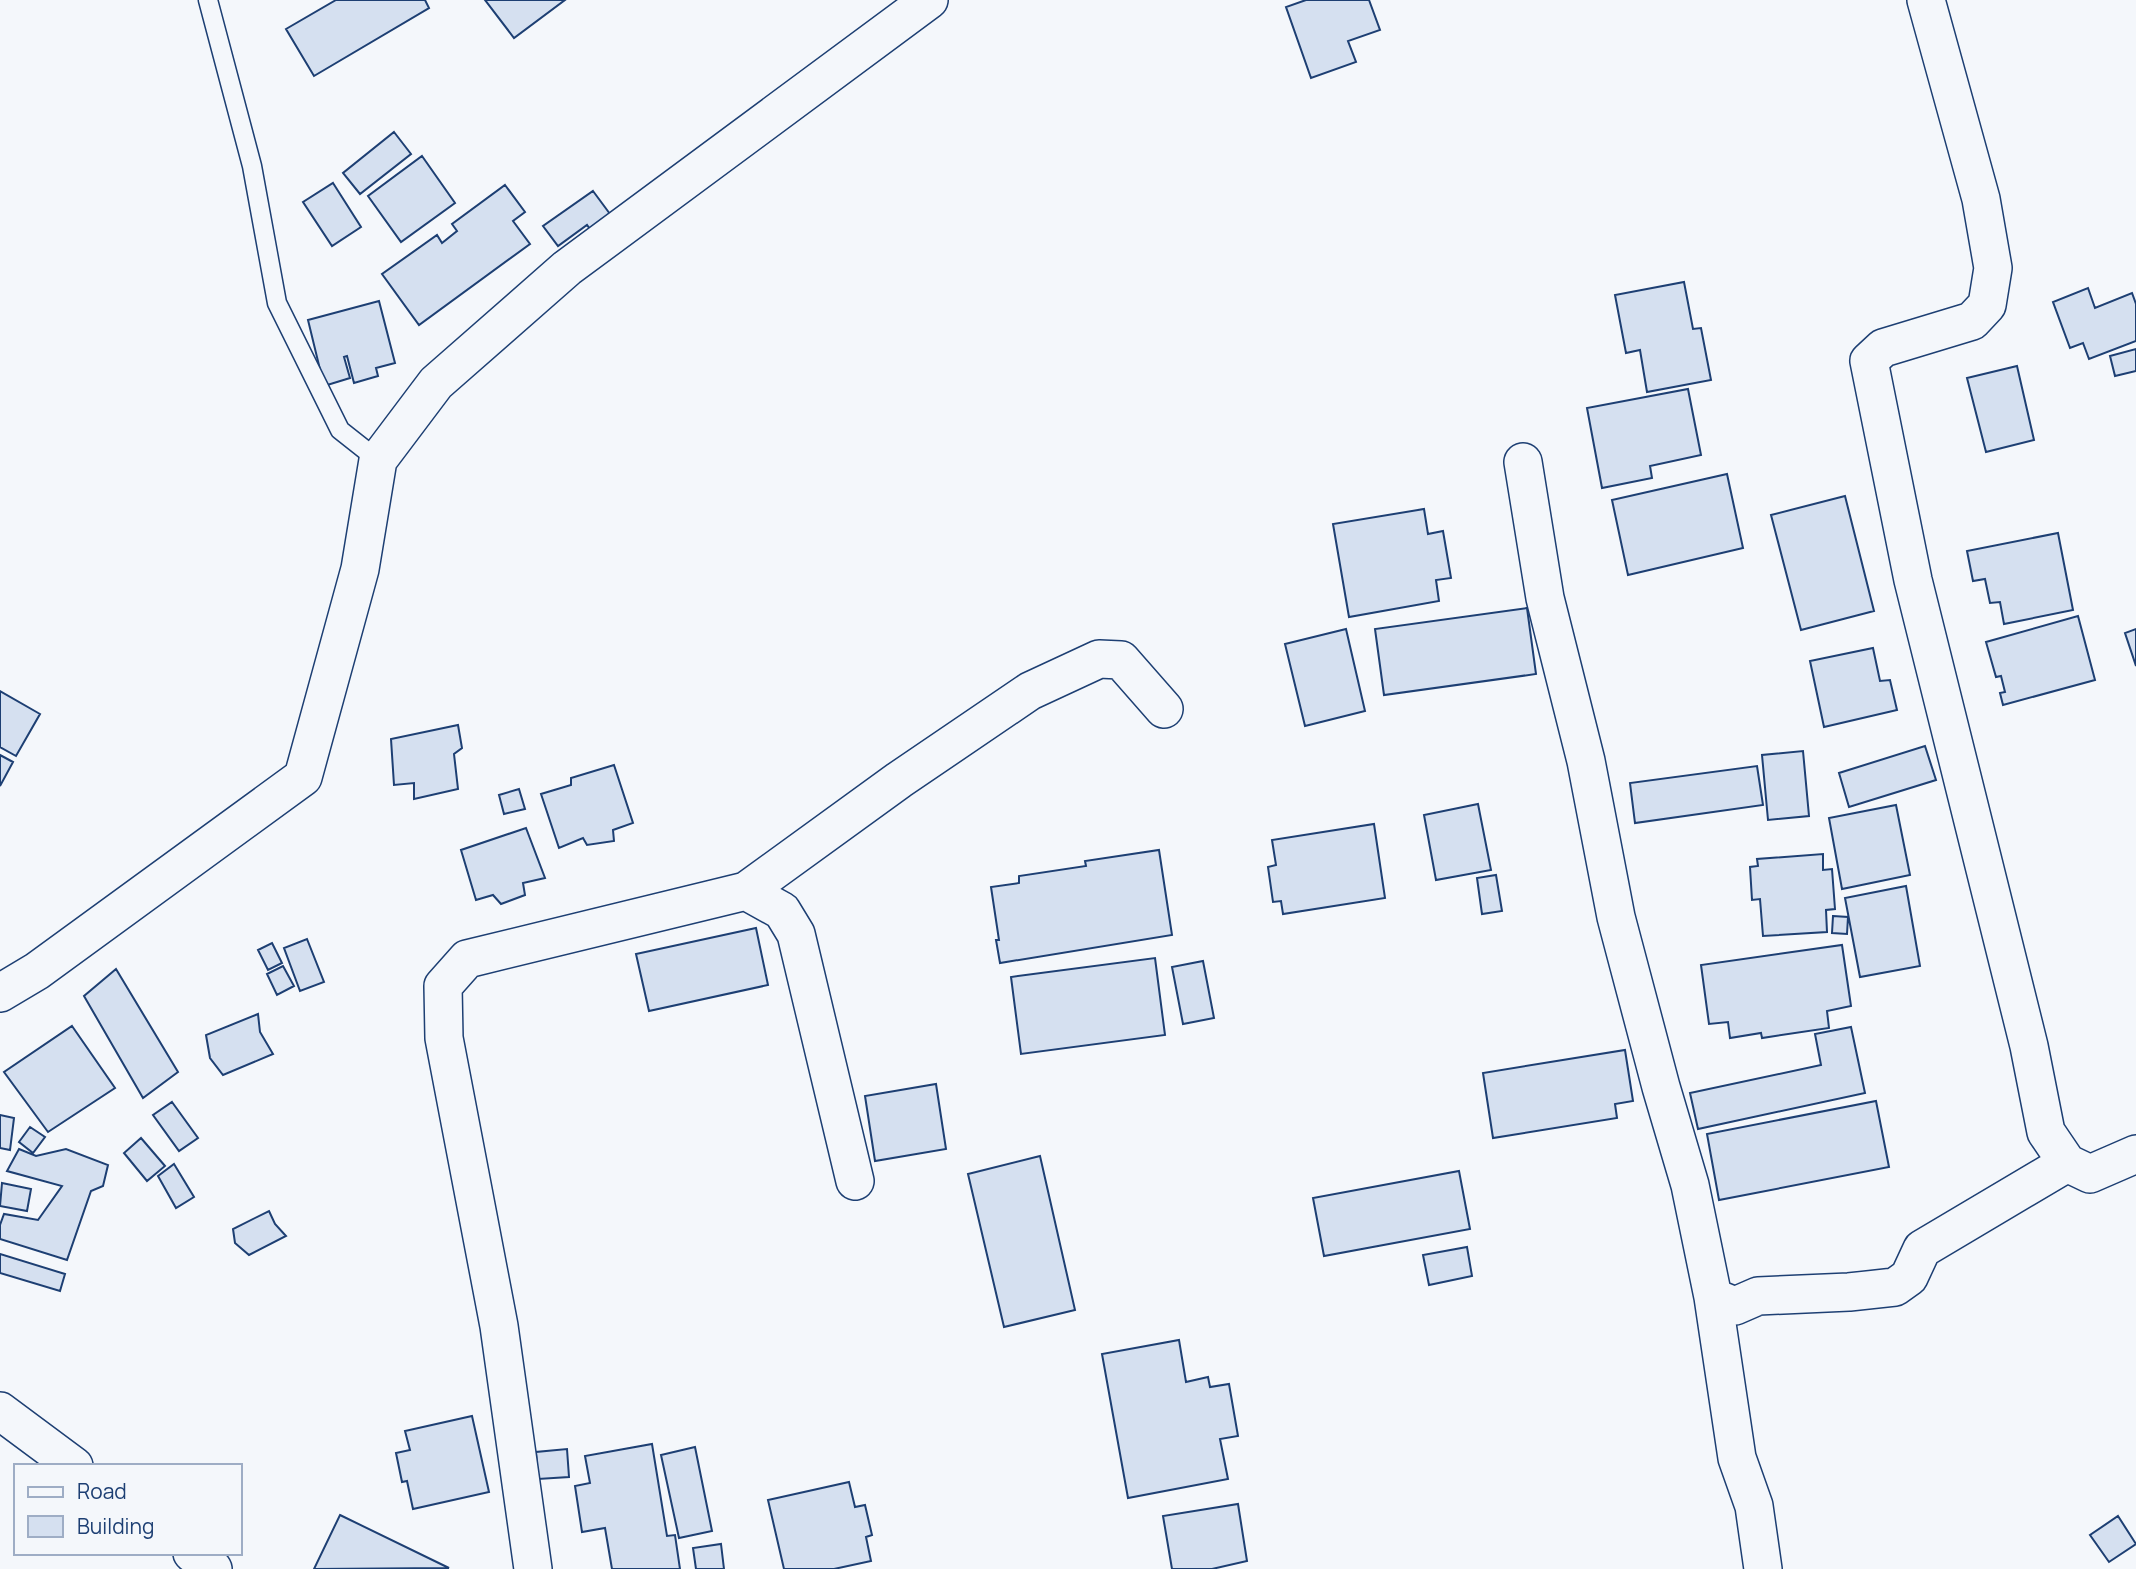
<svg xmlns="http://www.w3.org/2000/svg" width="2136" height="1569" font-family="Manrope,sans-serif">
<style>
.building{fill:#d5e0f0;stroke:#1d3f73;stroke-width:2}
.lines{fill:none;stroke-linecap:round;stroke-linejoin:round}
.service-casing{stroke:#1d3f73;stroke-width:21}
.minor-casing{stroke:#1d3f73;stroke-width:40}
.service{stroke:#f4f7fb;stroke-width:18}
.minor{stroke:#f4f7fb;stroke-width:37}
</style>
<rect width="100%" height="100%" fill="#f4f7fb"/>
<!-- building -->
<path class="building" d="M336,0H425L429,8L314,76L286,29Z
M485,0H565L514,38Z
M1306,0H1369L1380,30L1348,41L1356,62L1311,78L1286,7Z
M394,132L411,154L360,194L343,173Z
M422,156L455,203L401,242L368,196Z
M333,183L361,227L332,246L303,202Z
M505,185L525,212L513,221L530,244L419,325L382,274L437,235L442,243L457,231L452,224Z
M593,191L610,214L590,229L587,225L558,246L543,226Z
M1684,282L1693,329L1701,328L1711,380L1647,392L1640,350L1626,353L1615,295Z
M2088,288L2095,308L2132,293L2136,304V341L2089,359L2083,343L2070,348L2053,302Z
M379,301L395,363L376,368L378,376L354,383L347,356L344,357L350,378L324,386L308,320Z
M2136,349V371L2115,376L2110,356Z
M2017,366L2034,440L1986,452L1967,378Z
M1688,389L1701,455L1650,466L1652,478L1602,488L1587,408Z
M1727,474L1743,548L1628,575L1612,500Z
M1845,496L1874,611L1801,630L1771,515Z
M1424,509L1428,534L1443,531L1451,578L1436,580L1439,601L1349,617L1333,524Z
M2058,533L2073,610L2004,624L2000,602L1990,603L1985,579L1973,581L1967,551Z
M1527,608L1536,674L1384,695L1375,629Z
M2078,616L2095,680L2003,705L2000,693L2005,692L2001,676L1996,677L1986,642Z
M1346,629L1365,711L1305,726L1285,644Z
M2136,629V666L2125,633Z
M1873,648L1880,681L1890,680L1897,710L1824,727L1810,661Z
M0,691L40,714L16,756L0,747Z
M458,725L462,748L454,754L458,789L414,799V783L394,785L391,739Z
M1925,746L1936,780L1849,807L1839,773Z
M1803,751L1809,816L1768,820L1762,755Z
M0,755L13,762L0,786Z
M614,765L633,823L613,830L614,841L587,845L583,838L559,848L541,794L571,785V778Z
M1757,766L1763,805L1635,823L1630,783Z
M519,789L525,809L504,814L499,795Z
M1478,804L1491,870L1436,880L1424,815Z
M1896,805L1910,875L1842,889L1829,818Z
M1374,824L1385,898L1283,914L1281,901L1273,902L1268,867L1276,865L1272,840Z
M526,828L545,878L523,883L525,895L501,904L493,895L476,900L461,850Z
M1159,850L1172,935L1000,963L996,940H999L991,887L1019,883V876L1086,866L1085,861Z
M1823,854V870L1832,869L1835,909L1826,910L1827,932L1763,936L1760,899L1752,900L1750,867L1758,866L1757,859Z
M1496,875L1502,911L1482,914L1477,878Z
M1906,886L1920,966L1860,977L1845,898Z
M1833,916L1848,917L1847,934L1832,933Z
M756,928L768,985L649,1011L636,954Z
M307,939L324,982L300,991L284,948Z
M272,943L282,963L268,970L258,950Z
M1842,945L1851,1006L1827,1011L1829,1028L1762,1038L1761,1033L1730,1038L1728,1022L1709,1024L1701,965Z
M1155,958L1165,1035L1021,1054L1011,977Z
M1203,961L1214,1018L1183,1024L1172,967Z
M283,966L294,986L277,995L267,974Z
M116,969L178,1072L143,1098L84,996Z
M258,1014L260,1032L273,1054L223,1075L210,1058L206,1035Z
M72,1026L115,1088L48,1132L4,1072Z
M1851,1027L1865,1093L1698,1129L1690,1093L1821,1065L1815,1034Z
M1625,1050L1633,1101L1615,1104L1617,1118L1493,1138L1483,1073Z
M936,1084L946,1149L875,1161L865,1096Z
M1876,1101L1889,1167L1719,1200L1707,1134Z
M172,1102L198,1138L179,1151L153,1115Z
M0,1115L14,1118L10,1150L0,1148Z
M30,1127L45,1137L33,1153L19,1142Z
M141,1138L165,1166L147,1181L124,1153Z
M19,1149L36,1156L66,1149L108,1165L103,1186L91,1191L67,1260L0,1239V1225L4,1214L38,1220L62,1186L7,1171Z
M1040,1156L1075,1310L1004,1327L968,1174Z
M174,1164L194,1197L176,1208L158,1176Z
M1459,1171L1470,1229L1324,1256L1313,1198Z
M2,1183L31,1189L27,1211L0,1206Z
M269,1211L275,1224L286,1236L249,1255L235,1243L233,1229Z
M1467,1247L1472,1276L1429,1285L1423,1255Z
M0,1254L65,1274L60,1291L0,1273Z
M1179,1340L1186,1382L1208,1377L1210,1387L1229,1384L1238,1436L1220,1439L1228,1479L1128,1498L1102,1354Z
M472,1416L489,1492L413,1509L407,1481L402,1482L396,1453L410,1450L405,1431Z
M652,1444L667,1536L675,1535L680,1569H612L605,1528L582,1532L575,1486L590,1483L585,1456Z
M695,1447L712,1531L679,1538L661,1455Z
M567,1449L569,1477L538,1479L536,1452Z
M849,1482L855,1507L865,1505L872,1535L866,1537L871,1561L834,1569H784L768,1500Z
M1238,1504L1247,1561L1212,1569H1172L1163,1516Z
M340,1515L449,1568L314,1569Z
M2118,1516L2136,1544L2109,1562L2090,1535Z
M721,1544L724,1569H696L693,1548Z"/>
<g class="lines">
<!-- service casing -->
<g class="service-casing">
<path id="service" d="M208,0L252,166L277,303L340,430L378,460"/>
</g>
<!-- minor casing -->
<g class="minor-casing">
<path id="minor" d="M1926,0L1981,199L1993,268L1987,305L1972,321L1883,348L1869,361L1913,580L2029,1046L2046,1132L2067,1163L2090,1174L2136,1154
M1523,462L1545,598L1586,761L1616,917L1661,1087L1690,1185L1713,1297L1737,1458L1754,1506L1763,1569
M746,891L899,780L1030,691L1099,659L1121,660L1164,709
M0,993L37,971L303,777L360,569L378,460L436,383L567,268L929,0
M1713,1297L1735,1306L1758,1296L1849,1292L1895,1287L1909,1277L1922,1249L2067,1163
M0,1411L74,1466
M192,1553L213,1569
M533,1569L499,1326L444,1038L443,986L467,959L746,891L782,911L796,934L855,1181"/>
</g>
<!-- service -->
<use href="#service" class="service"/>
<!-- minor -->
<use href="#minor" class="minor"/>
</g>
<!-- legend -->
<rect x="14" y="1464" width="228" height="91" fill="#f4f7fb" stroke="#9eadc5" stroke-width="2"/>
<rect x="28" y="1487" width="35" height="10" fill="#f4f7fb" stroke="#9eadc5" stroke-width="2"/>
<text x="77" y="1499" font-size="21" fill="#1d3f73">Road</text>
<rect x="28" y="1516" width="35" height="21" fill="#d5e0f0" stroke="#9eadc5" stroke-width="2"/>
<text x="77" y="1534" font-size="21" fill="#1d3f73">Building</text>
</svg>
